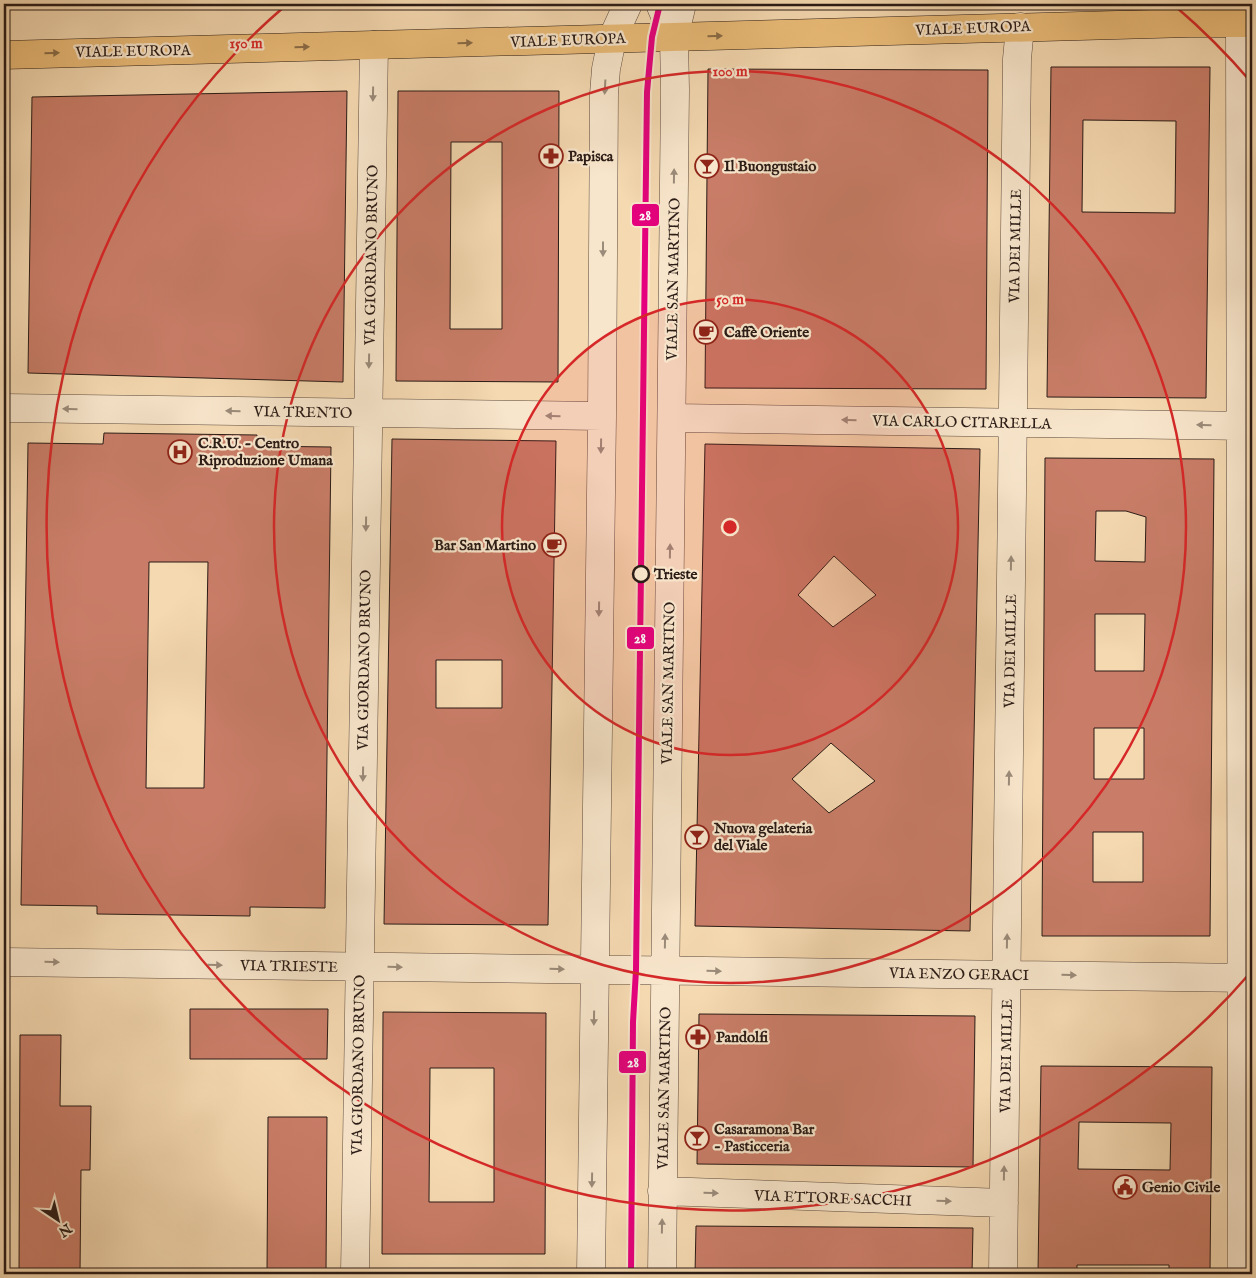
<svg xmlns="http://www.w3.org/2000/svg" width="1256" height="1278" font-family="'IM FELL English',serif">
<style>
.building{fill:#c97d68;stroke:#2a1b16;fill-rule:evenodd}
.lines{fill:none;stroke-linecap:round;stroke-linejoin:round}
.minor-casing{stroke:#5d4a3d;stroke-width:29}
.major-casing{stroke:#2a1b16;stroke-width:29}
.minor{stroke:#f8e6cc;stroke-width:28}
.major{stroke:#eabc78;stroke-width:28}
.tram-1-casing{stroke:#f8e6cc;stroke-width:10}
.tram-1{stroke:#e5007d;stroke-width:6}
.oneway{fill:#8a6c47}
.oneway2{fill:#9b8b7a}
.ring{fill:none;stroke:#d62828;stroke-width:2.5}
.stop-dot{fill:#f8e6cc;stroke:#2a1b16;stroke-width:2.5}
.labels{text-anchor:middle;stroke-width:4.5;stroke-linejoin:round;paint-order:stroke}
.street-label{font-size:15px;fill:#2a1b16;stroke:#f8e6cc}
.poi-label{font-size:15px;font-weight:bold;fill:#2a1b16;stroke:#f8e6cc;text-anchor:start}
.stop-label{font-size:15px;font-weight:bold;fill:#2a1b16;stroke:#f8e6cc;text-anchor:start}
.centre{fill:#d62828;stroke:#f8e6cc;stroke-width:2.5}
.ring-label{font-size:15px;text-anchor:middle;font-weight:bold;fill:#d62828;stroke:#f8e6cc;stroke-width:4.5;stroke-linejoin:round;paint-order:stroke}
.line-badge{stroke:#f8e6cc;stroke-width:2}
.badge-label{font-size:14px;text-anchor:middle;font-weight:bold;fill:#fff}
</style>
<rect width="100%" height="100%" fill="#f5d9b1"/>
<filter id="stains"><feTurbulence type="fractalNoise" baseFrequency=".004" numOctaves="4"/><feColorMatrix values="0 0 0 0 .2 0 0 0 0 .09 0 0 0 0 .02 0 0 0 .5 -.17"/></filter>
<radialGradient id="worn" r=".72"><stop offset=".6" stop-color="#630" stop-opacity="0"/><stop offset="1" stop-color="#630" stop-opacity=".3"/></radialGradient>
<!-- building -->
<path class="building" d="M1051,67H1210L1206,398L1047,397ZM1083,120L1176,121L1175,213L1082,212Z
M708,69L988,70L986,389L705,388Z
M347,91L343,382L28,373L32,97Z
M398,91H559L558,382L396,381ZM451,142H502V329H450Z
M104,433L257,435V446L331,447L325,908L250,907V916L97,914V906L21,905L28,443L103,444ZM149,562H208L204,788H146Z
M392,439L556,441L548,925L384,924ZM436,660H502V708H436Z
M705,444L980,449L970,931L695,926ZM834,556L876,595L833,627L798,595ZM831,743L875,781L829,813L792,779Z
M1045,458L1214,459L1210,936H1042ZM1096,511H1126L1146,517L1145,562L1095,561ZM1095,614H1145L1144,671H1095ZM1094,728H1144V779H1094ZM1093,832H1143V882H1093Z
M190,1009H328L327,1059H190Z
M383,1012L546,1013L545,1254H382ZM430,1068H494V1202H429Z
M699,1014L975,1016L973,1167L697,1164Z
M20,1035H61L60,1106H91L90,1170H81L80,1274H19Z
M1041,1066L1212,1067L1210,1274H1169V1265H1077V1274H1038ZM1079,1122L1171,1123L1170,1170L1078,1169Z
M268,1117H327L326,1274H267Z
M696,1226L973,1228L972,1274H695Z"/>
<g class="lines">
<!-- minor casing -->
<g class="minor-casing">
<path id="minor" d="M660,4L674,37
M1240,24L1242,1274
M4,408L602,416
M672,418L1252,426
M4,962L1252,978
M662,1191L1004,1203
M355,1274L374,45
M591,1274L602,416L604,94L606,69L612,39L628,4
M662,1274L675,90L674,37L682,4
M1003,1274L1017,59L1020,27"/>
</g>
<!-- major casing -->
<g class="major-casing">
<path id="major" d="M4,55L1189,23H1252"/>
</g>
<!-- minor -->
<use href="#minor" class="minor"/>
<!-- major -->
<use href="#major" class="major"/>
<!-- tram-1 casing -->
<g class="tram-1-casing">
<path id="tram-1" d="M631,1274L633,1022L636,970L647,92L652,37L660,4"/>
</g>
<!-- tram-1 -->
<use href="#tram-1" class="tram-1"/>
</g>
<!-- one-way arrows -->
<defs><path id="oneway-solid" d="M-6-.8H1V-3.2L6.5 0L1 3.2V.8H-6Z" transform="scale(1.25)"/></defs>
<g class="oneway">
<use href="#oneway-solid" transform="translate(715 36) rotate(-2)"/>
<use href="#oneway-solid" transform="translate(465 43) rotate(-1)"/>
<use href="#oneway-solid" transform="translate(302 47) rotate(-1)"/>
<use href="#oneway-solid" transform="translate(52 53) rotate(-1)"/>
</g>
<g class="oneway2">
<use href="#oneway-solid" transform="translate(605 87) rotate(93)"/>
<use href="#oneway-solid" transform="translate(373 94) rotate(91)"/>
<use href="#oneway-solid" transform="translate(674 176) rotate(-89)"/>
<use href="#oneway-solid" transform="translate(603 249) rotate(90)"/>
<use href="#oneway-solid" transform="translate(369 361) rotate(91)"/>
<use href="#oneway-solid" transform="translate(70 409) rotate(-179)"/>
<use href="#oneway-solid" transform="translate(233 411) rotate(-179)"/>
<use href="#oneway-solid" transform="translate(553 416) rotate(-179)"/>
<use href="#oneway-solid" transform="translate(849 420) rotate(-179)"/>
<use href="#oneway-solid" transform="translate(1204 425) rotate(-179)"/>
<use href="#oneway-solid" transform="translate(601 446) rotate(91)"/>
<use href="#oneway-solid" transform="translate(366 524) rotate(91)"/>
<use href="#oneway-solid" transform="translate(670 551) rotate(-89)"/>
<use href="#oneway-solid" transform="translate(1011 563) rotate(-89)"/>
<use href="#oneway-solid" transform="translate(599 609) rotate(91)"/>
<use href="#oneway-solid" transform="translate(363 774) rotate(91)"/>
<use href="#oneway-solid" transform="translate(1009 778) rotate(-89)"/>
<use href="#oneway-solid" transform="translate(665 941) rotate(-89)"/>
<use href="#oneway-solid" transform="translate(1007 941) rotate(-89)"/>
<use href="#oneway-solid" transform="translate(52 962) rotate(1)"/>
<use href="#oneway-solid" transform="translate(215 965) rotate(1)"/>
<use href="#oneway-solid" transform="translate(395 967) rotate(1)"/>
<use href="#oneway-solid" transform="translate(557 969) rotate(1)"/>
<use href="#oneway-solid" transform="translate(714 971) rotate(1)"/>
<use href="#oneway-solid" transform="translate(1069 975) rotate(1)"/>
<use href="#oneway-solid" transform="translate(594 1018) rotate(91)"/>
<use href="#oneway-solid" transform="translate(1004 1173) rotate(-89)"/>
<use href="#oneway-solid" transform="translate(592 1180) rotate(91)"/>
<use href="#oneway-solid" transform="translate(711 1193) rotate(2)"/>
<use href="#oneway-solid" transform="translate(944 1201) rotate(2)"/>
<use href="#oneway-solid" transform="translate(662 1226) rotate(-89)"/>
</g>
<!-- distance rings -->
<circle cx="730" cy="527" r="228" fill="#d62828" fill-opacity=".12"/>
<g class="ring">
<circle cx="730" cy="527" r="228"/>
<circle cx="730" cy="527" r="456"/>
<path d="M1251 972A685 685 0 1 1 285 6M1175 6A685 685 0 0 1 1251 82"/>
</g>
<!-- icons -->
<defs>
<g id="pharmacy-ring" transform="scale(1.25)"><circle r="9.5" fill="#f8e6cc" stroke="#8f2418" stroke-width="1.5"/><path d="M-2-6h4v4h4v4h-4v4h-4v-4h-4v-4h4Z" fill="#8f2418"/></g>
<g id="bar-ring" transform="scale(1.25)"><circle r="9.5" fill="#f8e6cc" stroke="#8f2418" stroke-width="1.5"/><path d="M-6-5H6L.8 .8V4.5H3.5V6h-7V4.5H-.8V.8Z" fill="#8f2418"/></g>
<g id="cafe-ring" transform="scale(1.25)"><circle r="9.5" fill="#f8e6cc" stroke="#8f2418" stroke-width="1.5"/><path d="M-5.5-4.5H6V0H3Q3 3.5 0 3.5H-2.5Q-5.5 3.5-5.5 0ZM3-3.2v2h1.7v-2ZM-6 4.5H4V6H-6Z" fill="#8f2418"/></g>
<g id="hospital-ring" transform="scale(1.25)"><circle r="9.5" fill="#f8e6cc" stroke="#8f2418" stroke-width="1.5"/><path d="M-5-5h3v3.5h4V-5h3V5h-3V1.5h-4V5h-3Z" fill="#8f2418"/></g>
<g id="civic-ring" transform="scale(1.25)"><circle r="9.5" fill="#f8e6cc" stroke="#8f2418" stroke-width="1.5"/><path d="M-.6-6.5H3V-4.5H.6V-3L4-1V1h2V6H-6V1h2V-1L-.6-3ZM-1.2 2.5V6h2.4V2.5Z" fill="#8f2418"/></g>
</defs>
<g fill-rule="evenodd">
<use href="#pharmacy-ring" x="551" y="156"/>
<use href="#bar-ring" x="707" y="166"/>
<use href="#cafe-ring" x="706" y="332"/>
<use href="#hospital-ring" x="180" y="452"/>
<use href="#cafe-ring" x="554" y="545"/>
<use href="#bar-ring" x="697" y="837"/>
<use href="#pharmacy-ring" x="698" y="1037"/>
<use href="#bar-ring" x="697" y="1138"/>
<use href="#civic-ring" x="1125" y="1187"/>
</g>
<!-- markers -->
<circle class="stop-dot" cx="641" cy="574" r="8"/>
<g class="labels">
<!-- street labels -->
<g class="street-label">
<text transform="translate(973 28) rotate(-2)" y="5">VIALE EUROPA</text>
<text transform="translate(568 40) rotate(-2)" y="5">VIALE EUROPA</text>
<text transform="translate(133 51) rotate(-1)" y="5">VIALE EUROPA</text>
<text transform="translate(1015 246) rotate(-89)" y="5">VIA DEI MILLE</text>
<text transform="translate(371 255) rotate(-89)" y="5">VIA GIORDANO BRUNO</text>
<text transform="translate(673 279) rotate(-89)" y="5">VIALE SAN MARTINO</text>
<text transform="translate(303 412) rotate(1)" y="5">VIA TRENTO</text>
<text transform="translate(962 422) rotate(1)" y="5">VIA CARLO CITARELLA</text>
<text transform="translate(1010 651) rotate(-89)" y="5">VIA DEI MILLE</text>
<text transform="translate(364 660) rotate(-89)" y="5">VIA GIORDANO BRUNO</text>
<text transform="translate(668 683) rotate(-89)" y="5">VIALE SAN MARTINO</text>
<text transform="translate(289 966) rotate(1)" y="5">VIA TRIESTE</text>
<text transform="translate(959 974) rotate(1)" y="5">VIA ENZO GERACI</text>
<text transform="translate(1006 1056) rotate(-89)" y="5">VIA DEI MILLE</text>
<text transform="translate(358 1065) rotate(-89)" y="5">VIA GIORDANO BRUNO</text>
<text transform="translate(664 1088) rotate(-89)" y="5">VIALE SAN MARTINO</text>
<text transform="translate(833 1198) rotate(2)" y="5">VIA ETTORE SACCHI</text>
</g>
<!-- poi labels -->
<g class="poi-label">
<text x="568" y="161">Papisca</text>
<text x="724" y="171">Il Buongustaio</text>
<text x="724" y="337">Caffè Oriente</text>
<text x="198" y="448">C.R.U. - Centro<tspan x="198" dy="17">Riproduzione Umana</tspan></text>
<text x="536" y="550" text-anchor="end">Bar San Martino</text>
<text x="714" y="833">Nuova gelateria<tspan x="714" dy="17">del Viale</tspan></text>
<text x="716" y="1042">Pandolfi</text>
<text x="714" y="1134">Casaramona Bar<tspan x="714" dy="17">- Pasticceria</tspan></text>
<text x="1142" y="1192">Genio Civile</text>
</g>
<!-- stop labels -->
<g class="stop-label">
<text x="654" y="579">Trieste</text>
</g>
</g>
<circle cx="730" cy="527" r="8" class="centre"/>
<g class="ring-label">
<text x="246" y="48">150 m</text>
<text x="730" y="76">100 m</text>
<text x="730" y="304">50 m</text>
</g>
<g class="line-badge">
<rect x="631" y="203" width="29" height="24" rx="5" fill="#e5007d"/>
<rect x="626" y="626" width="29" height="24" rx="5" fill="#e5007d"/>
<rect x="618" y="1050" width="29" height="24" rx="5" fill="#e5007d"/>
</g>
<g class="badge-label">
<text x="645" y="220">28</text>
<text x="640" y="643">28</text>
<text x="633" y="1067">28</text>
</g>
<!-- margin -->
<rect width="1256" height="1278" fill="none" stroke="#f5d9b1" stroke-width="20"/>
<rect x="5" y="5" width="1246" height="1268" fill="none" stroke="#2a1b16" stroke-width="2.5"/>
<rect x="10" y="10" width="1236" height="1258" fill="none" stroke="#2a1b16"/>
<!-- north arrow -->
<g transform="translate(58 1220) rotate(145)" stroke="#f8e6cc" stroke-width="4" paint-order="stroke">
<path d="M0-4L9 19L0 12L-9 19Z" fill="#2a1b16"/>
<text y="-8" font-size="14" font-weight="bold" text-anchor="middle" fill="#2a1b16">N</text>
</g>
<rect width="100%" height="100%" filter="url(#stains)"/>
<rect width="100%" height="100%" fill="url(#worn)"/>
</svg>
